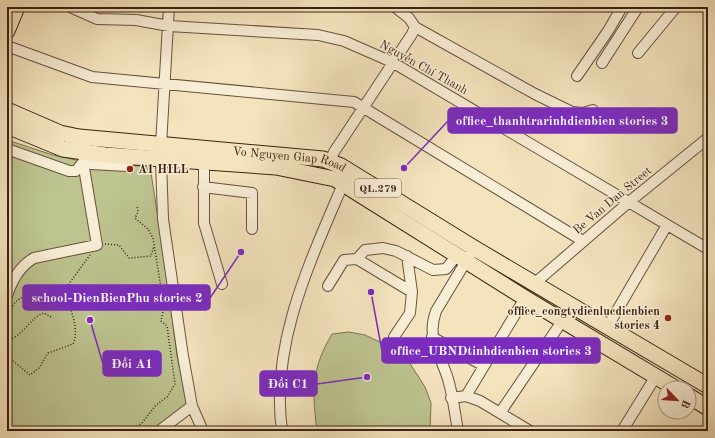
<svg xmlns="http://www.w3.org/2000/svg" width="715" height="438" font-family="'Old Standard TT',serif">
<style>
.park{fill:#bdc490;stroke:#7c7251}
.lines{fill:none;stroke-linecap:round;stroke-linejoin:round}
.minor-casing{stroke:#69513d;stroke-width:12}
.highway-casing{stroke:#3b2012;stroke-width:17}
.path{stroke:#3b2012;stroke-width:1.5;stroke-dasharray:1 2;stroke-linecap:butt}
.minor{stroke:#f8edd5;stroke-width:10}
.highway{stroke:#f4e4be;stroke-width:15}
.poi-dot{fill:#8f2418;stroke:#f8edd5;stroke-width:1.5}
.labels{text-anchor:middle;stroke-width:3;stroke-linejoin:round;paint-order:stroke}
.shield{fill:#f8edd5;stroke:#745e4c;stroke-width:1}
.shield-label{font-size:11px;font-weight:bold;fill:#3b2012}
.street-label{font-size:12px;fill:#3b2012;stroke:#f8edd5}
.poi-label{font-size:12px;font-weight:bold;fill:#3b2012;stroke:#f8edd5;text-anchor:start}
.leader{fill:none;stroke:#7b2cbf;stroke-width:1.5}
.callout-dot{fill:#7b2cbf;stroke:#f8edd5;stroke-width:1.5}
.callout{fill:#7b2cbf;stroke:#7b2cbf;stroke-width:1.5}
.callout-label{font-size:13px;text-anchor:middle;font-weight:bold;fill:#fff}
</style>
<rect width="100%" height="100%" fill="#f4e4be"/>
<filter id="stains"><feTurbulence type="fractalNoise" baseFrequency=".005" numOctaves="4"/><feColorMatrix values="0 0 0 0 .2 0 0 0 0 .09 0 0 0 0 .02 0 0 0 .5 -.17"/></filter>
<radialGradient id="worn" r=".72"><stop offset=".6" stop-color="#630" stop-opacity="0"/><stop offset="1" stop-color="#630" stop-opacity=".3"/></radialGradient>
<!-- park -->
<path class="park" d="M7,140L53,155L99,165L150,166L168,284L177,356L187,404L154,431H7Z
M349,332L365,335L386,345L409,362L425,387L431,403L430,431H317C312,392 311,369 332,334Z"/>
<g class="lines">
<!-- minor casing -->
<g class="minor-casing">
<path id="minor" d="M70,7L97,19L136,20L169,26L318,35L344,41L392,62L708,249
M415,27L535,94L572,112L583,113L593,110
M7,46L92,77L354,102L583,241
M638,53L676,7
M602,63L638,7
M577,76L608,31L622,7
M161,145L169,7
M7,149L69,171H76L83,162L91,164L127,166L130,157
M204,157V223L222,284
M161,160L163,219L183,356L192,406L203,431
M330,161L334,152L412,34L415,27L409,18L395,7
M203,187L252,193V229
M357,259L365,250L383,248L396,251L433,270L446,269L457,255
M535,283L629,202L708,138
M328,286L344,260L357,259L412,292
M7,296C12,280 20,266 34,258L97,245L83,162
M608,326L667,225
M394,337L410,313L412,292L407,256
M432,337L484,366
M466,396L525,298
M451,398L466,396L480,401L530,431
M500,413L573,305
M159,431L192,406
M282,431C270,344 310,262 343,184
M458,431C455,414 453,396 448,379C440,353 426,339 436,311L474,248
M622,431L656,376"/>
</g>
<!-- highway casing -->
<g class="highway-casing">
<g id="highway">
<path d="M7,31L17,7"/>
<path id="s1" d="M7,110L60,133L79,137L323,159L341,166L474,248L708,386"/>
<path d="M7,126L63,149L105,155L276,167L335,179L525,298L675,388"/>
<path d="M689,396L708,408"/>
</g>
</g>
<!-- path -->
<path class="path" d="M105,244L119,245L129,258L151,256L154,246
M63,292L90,255
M7,320C13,302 16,297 35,295C39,294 43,292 47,291C52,290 58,292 63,292C70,306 80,329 73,344L48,353L39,368L30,375L7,356
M7,341C23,336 32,316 44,313L51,317
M108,431L133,429L142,423L156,405L167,397L175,384L167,326L161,321L164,306L153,238L148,229L135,218L138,212L137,205"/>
<!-- minor -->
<use href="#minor" class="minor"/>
<!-- highway -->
<use href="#highway" class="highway"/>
</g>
<!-- markers -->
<g class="poi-dot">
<circle cx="130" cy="169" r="4"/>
<circle cx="668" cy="318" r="4"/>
</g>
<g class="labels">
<!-- shield labels -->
<rect class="shield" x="355" y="179" width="46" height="18" rx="3"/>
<g class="shield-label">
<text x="378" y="192">QL.279</text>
</g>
<!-- street labels -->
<g class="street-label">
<text transform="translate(424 67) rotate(29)" y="4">Nguyễn Chí Thanh</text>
<text dy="4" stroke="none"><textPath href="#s1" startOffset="289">Vo Nguyen Giap Road</textPath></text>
<text transform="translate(612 200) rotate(-40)" y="4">Be Van Dan Street</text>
</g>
<!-- poi labels -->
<g class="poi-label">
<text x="138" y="173">A1 HILL</text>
<text x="660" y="315" text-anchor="end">office_congtydienlucdienbien<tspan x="660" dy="14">stories 4</tspan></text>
</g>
</g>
<!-- callouts -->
<path class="leader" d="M404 168L448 121M241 252L210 298M371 292L382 351M90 320L103 364M367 377L317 384"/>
<g class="callout-dot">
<circle cx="404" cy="168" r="4"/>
<circle cx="241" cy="252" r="4"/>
<circle cx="371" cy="292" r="4"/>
<circle cx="90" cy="320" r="4"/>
<circle cx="367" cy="377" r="4"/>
</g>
<g class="callout">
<rect x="448" y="108" width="229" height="25" rx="4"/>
<rect x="23" y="285" width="187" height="25" rx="4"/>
<rect x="382" y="338" width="218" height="25" rx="4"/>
<rect x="103" y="351" width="58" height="25" rx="4"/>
<rect x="260" y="371" width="57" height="25" rx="4"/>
</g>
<g class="callout-label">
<text x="562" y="125">office_thanhtrarinhdienbien stories 3</text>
<text x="117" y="302">school-DienBienPhu stories 2</text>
<text x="491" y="355">office_UBNDtinhdienbien stories 3</text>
<text x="132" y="368">Đồi A1</text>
<text x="288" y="388">Đồi C1</text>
</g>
<!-- margin -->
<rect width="715" height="438" fill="none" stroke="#f4e4be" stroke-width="24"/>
<rect x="8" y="8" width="699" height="422" fill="none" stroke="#3b2012" stroke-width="2"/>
<rect x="12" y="12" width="691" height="414" fill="none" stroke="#3b2012"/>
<!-- north arrow -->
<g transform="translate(677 400) rotate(115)"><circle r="19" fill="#f8edd5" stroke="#ac9b87"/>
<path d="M0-3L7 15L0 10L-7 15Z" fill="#8f2418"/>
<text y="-6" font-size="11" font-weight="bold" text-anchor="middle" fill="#3b2012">B</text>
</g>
<rect width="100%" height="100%" filter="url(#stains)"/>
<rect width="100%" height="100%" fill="url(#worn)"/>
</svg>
